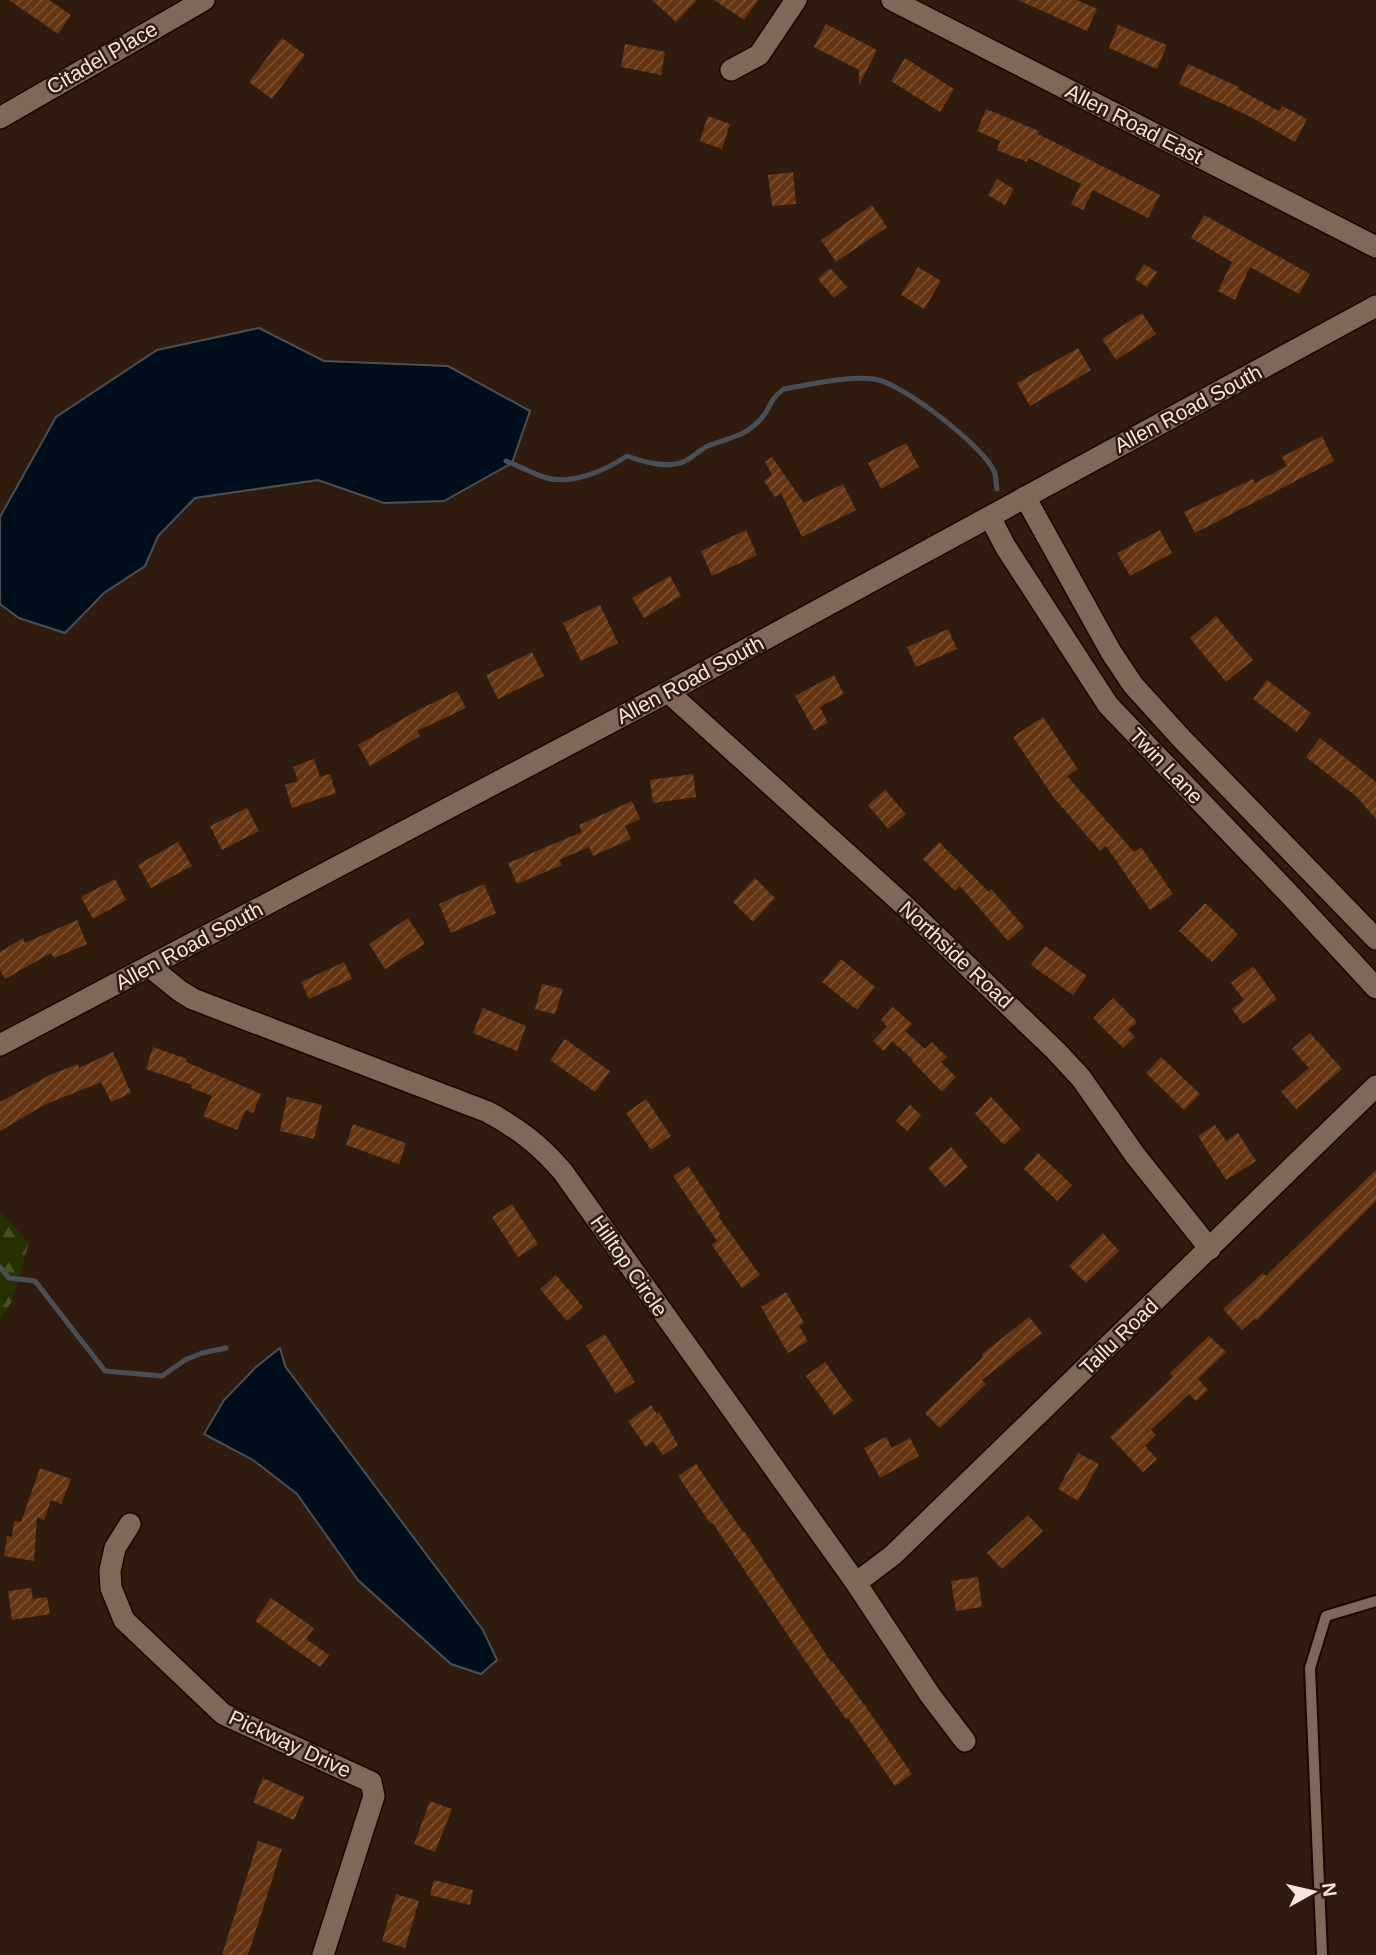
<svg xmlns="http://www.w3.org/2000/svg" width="1376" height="1955" font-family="Helvetica,sans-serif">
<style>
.forest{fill:url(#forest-firs)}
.water{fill:#000e1b;stroke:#4a4f56;stroke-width:2}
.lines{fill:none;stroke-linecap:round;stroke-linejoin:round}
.stream{stroke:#4a4f56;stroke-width:5}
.building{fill:url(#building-hatch)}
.lane-casing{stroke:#170600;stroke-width:14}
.street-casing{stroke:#170600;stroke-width:24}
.lane{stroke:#806859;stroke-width:10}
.street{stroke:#806859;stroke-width:21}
.labels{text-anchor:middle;stroke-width:5;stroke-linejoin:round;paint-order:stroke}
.street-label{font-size:21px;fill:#f5e6de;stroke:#2f1c0f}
</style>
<defs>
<pattern id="forest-firs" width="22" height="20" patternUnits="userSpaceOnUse" patternTransform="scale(1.75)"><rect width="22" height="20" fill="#273100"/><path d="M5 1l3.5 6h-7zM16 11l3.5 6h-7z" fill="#474f25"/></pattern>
<pattern id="building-hatch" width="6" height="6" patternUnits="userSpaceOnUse" patternTransform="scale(1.75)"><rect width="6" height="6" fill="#653411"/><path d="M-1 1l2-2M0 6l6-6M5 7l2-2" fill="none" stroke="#7c5133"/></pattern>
</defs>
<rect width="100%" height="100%" fill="#2f1c0f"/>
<!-- forest -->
<path class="forest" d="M0,1211L29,1243L12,1301L0,1320Z"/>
<!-- water -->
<path class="water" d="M259,328L324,361L448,366L530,411L512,463L444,501L384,503L318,480L195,498L158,536L145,566L104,593L65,633L19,618L0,604V517L56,417L157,350Z
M280,1348L285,1366L483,1630L497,1660L481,1674L451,1664L358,1580L297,1494L253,1460L204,1434L224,1400L256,1367Z"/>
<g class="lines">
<!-- stream -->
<path class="stream" d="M506,461C519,466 533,474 547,478C573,485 606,470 627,456C643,462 669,469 685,461C694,457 700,449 708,446C730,437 743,438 761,419C771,408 769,399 784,389C812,384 846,376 874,379C901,382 985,447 995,473C996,478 996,484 997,489
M0,1267L9,1278L35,1281L105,1371L162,1376L185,1360L202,1353L226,1348"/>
</g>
<!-- building -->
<path class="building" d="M9,0H49L71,15L58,34Z
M652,0H697L676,22Z
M714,0H758L744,20Z
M1018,0H1077L1097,9L1087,31Z
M826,24L877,50L859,85V70L814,47Z
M1118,25L1167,45L1157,69L1109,48Z
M282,38L305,55L272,99L249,82Z
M625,44L665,52L661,75L621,67Z
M905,58L954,89L940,112L891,81Z
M1188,64L1239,87L1238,89L1279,111L1282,106L1307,119L1295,142L1249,116L1179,84Z
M986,109L1039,131L1038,134L1160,195L1148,218L1093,190L1083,210L1071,204L1081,184L1028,158L1027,162L997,150L1000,141L977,131Z
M708,116L730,124L722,149L700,141Z
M793,172L796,204L772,206L768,175Z
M997,179L1014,189L1005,205L988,195Z
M872,205L887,227L836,262L821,240Z
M1204,215L1310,274L1299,294L1250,267L1235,300L1218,291L1232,262L1191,238Z
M1144,264L1157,272L1147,287L1135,279Z
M918,267L941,281L924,309L901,295Z
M830,268L847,287L834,298L818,279Z
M1142,313L1156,334L1116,360L1102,339Z
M1078,348L1091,370L1030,406L1017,383Z
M1322,436L1334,461L1195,533L1184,512L1253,479L1255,483L1287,466L1282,457Z
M906,443L919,467L881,489L868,463Z
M772,457L804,503L843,484L856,510L802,537L781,493L775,497L764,481L772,475L765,462Z
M746,530L757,555L712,576L701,551Z
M1160,530L1172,553L1130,576L1117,553Z
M670,576L681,596L644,618L632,598Z
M600,605L618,643L581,661L563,623Z
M1216,616L1253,660L1226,682L1190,638Z
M948,629L957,649L916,667L907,647Z
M532,652L544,676L498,699L486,675Z
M834,675L844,694L820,707L828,723L814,730L795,696Z
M1267,680L1311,713L1297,732L1253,699Z
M457,691L466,708L417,731L420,736L370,766L358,745L418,710Z
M1043,717L1078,769L1067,776L1134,852L1141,847L1173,894L1150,910L1106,846L1100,851L1054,798L1013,737Z
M1320,738L1376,782V819L1357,797L1306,757Z
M314,759L320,777L330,774L336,793L292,808L285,785L298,781L293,767Z
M693,774L696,797L653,803L650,780Z
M885,790L906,814L888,829L868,805Z
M632,801L640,819L625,826L631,839L593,856L589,847L559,860L562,865L517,884L508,863L582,832L579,825Z
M247,808L259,831L222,850L210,826Z
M178,842L192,866L151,888L138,865Z
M939,842L989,892L991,889L1024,927L1008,941L960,886L955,891L923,859Z
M755,878L775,898L753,922L733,902Z
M115,879L126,900L93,919L81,897Z
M484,884L496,913L451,933L439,904Z
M1205,903L1238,934L1212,962L1179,931Z
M408,918L425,944L385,969L369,944Z
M77,920L87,944L54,958L51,953L5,979L0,970V952L23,938L25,943Z
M1045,946L1087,976L1073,995L1031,965Z
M841,959L875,987L857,1010L822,982Z
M344,962L352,979L309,999L301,982Z
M1253,966L1277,999L1243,1024L1232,1009L1244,1000L1231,983Z
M542,984L563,989L555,1014L535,1009Z
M1113,998L1137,1022L1128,1030L1135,1037L1123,1048L1093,1018Z
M893,1007L912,1024L905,1031L925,1049L932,1042L947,1057L941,1062L956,1077L942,1092L912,1061L913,1060L892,1041L884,1051L873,1041L887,1026L881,1020Z
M483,1008L526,1026L517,1051L473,1033Z
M1310,1033L1342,1069L1296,1109L1281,1092L1309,1068L1292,1049Z
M565,1039L610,1071L595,1092L550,1060Z
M153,1047L187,1059L186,1062L261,1094L253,1113L246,1110L237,1130L203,1116L212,1096L191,1088L192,1085L146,1069Z
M113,1052L131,1093L111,1102L101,1082L44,1105L0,1131V1102L50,1075L78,1064L79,1068Z
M1161,1057L1200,1094L1184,1110L1146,1073Z
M287,1097L322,1105L314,1139L280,1131Z
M991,1097L1021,1129L1004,1145L975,1114Z
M646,1099L671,1136L651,1150L626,1113Z
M910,1105L921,1115L907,1131L896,1121Z
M353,1124L406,1143L399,1164L346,1145Z
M1215,1125L1226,1141L1238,1133L1256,1161L1226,1180L1198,1136Z
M951,1147L968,1167L945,1187L928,1168Z
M1038,1153L1072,1185L1057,1201L1024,1169Z
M688,1166L720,1214L718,1216L760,1275L742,1288L712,1245L717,1241L673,1176Z
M1376,1170V1201L1256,1321L1255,1318L1242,1330L1223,1309L1263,1273L1266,1276Z
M512,1204L538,1244L518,1257L492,1217Z
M1103,1233L1119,1251L1086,1283L1069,1266Z
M556,1275L583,1307L567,1321L540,1289Z
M786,1292L804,1323L799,1326L808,1341L788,1353L761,1307Z
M1029,1317L1042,1333L982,1380L986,1384L940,1428L925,1413L983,1357L982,1354Z
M605,1334L635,1382L616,1394L586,1346Z
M1209,1336L1226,1352L1198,1379L1208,1390L1196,1401L1189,1394L1151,1430L1156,1435L1145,1446L1157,1459L1143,1472L1110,1437L1173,1377L1170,1373Z
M825,1362L853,1401L834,1415L806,1376Z
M651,1405L657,1414L659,1412L678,1445L663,1455L653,1441L646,1447L628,1421Z
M886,1437L892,1448L910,1438L919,1456L880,1478L864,1448Z
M1078,1453L1099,1464L1078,1501L1058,1489Z
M696,1464L743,1532L744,1531L831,1662L832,1661L866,1707L912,1774L895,1786L848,1718L846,1719L814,1674L712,1522L710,1523L678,1476Z
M40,1468L71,1479L61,1504L51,1500L44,1520L37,1517L34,1561L4,1556L7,1536L12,1537L14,1521L21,1522Z
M1028,1515L1043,1531L1002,1569L987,1553Z
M978,1577L982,1607L956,1611L951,1581Z
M31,1588L33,1599L47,1597L50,1614L12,1620L8,1591Z
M271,1598L314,1628L306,1639L329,1655L320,1667L255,1621Z
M263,1778L304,1797L294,1820L253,1802Z
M430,1801L452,1809L435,1852L414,1844Z
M258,1841L282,1849L248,1955H222Z
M434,1880L473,1890L470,1905L430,1895Z
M396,1894L419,1901L405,1948L382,1941Z"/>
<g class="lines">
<!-- lane casing -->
<g class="lane-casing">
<path id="lane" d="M1322,1955L1310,1668L1326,1616L1376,1601"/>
</g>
<!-- street casing -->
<g class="street-casing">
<path id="street" d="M892,0L1376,247
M731,70L759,55L796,0
M0,118L204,0
M1025,497L1111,652L1133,685L1182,739L1376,939
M990,517L1005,546L1108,705L1292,897L1376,988
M668,692L906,907L1056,1051L1081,1078L1135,1155L1210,1249
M149,966L180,991L193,999L488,1112C519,1129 540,1145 563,1172L856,1583L930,1695L965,1741
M0,1045L668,692L1376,306
M130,1524L115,1548L110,1571L111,1588L124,1620L223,1714L371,1782L374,1796L323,1955
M856,1583L893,1555L1376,1086"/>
</g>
<!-- lane -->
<use href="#lane" class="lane"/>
<!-- street -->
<use href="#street" class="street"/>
</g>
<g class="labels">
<!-- street labels -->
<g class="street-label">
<text transform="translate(102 58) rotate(-30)" y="7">Citadel Place</text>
<text transform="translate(1134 124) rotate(27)" y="7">Allen Road East</text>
<text transform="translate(1188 409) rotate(-28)" y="7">Allen Road South</text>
<text transform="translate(690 680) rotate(-28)" y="7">Allen Road South</text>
<text transform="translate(1166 766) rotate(46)" y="7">Twin Lane</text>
<text transform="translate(189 946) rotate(-28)" y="7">Allen Road South</text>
<text transform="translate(956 955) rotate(43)" y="7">Northside Road</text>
<text transform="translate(629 1266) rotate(55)" y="7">Hilltop Circle</text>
<text transform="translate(1119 1337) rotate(-44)" y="7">Tallu Road</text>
<text transform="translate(290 1744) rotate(25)" y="7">Pickway Drive</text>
</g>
</g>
<!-- north arrow -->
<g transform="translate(1313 1892) rotate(82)" stroke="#2f1c0f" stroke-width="5" paint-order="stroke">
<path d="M0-5L12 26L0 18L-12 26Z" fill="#f5e6de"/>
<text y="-10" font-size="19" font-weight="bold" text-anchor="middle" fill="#f5e6de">N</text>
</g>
</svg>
